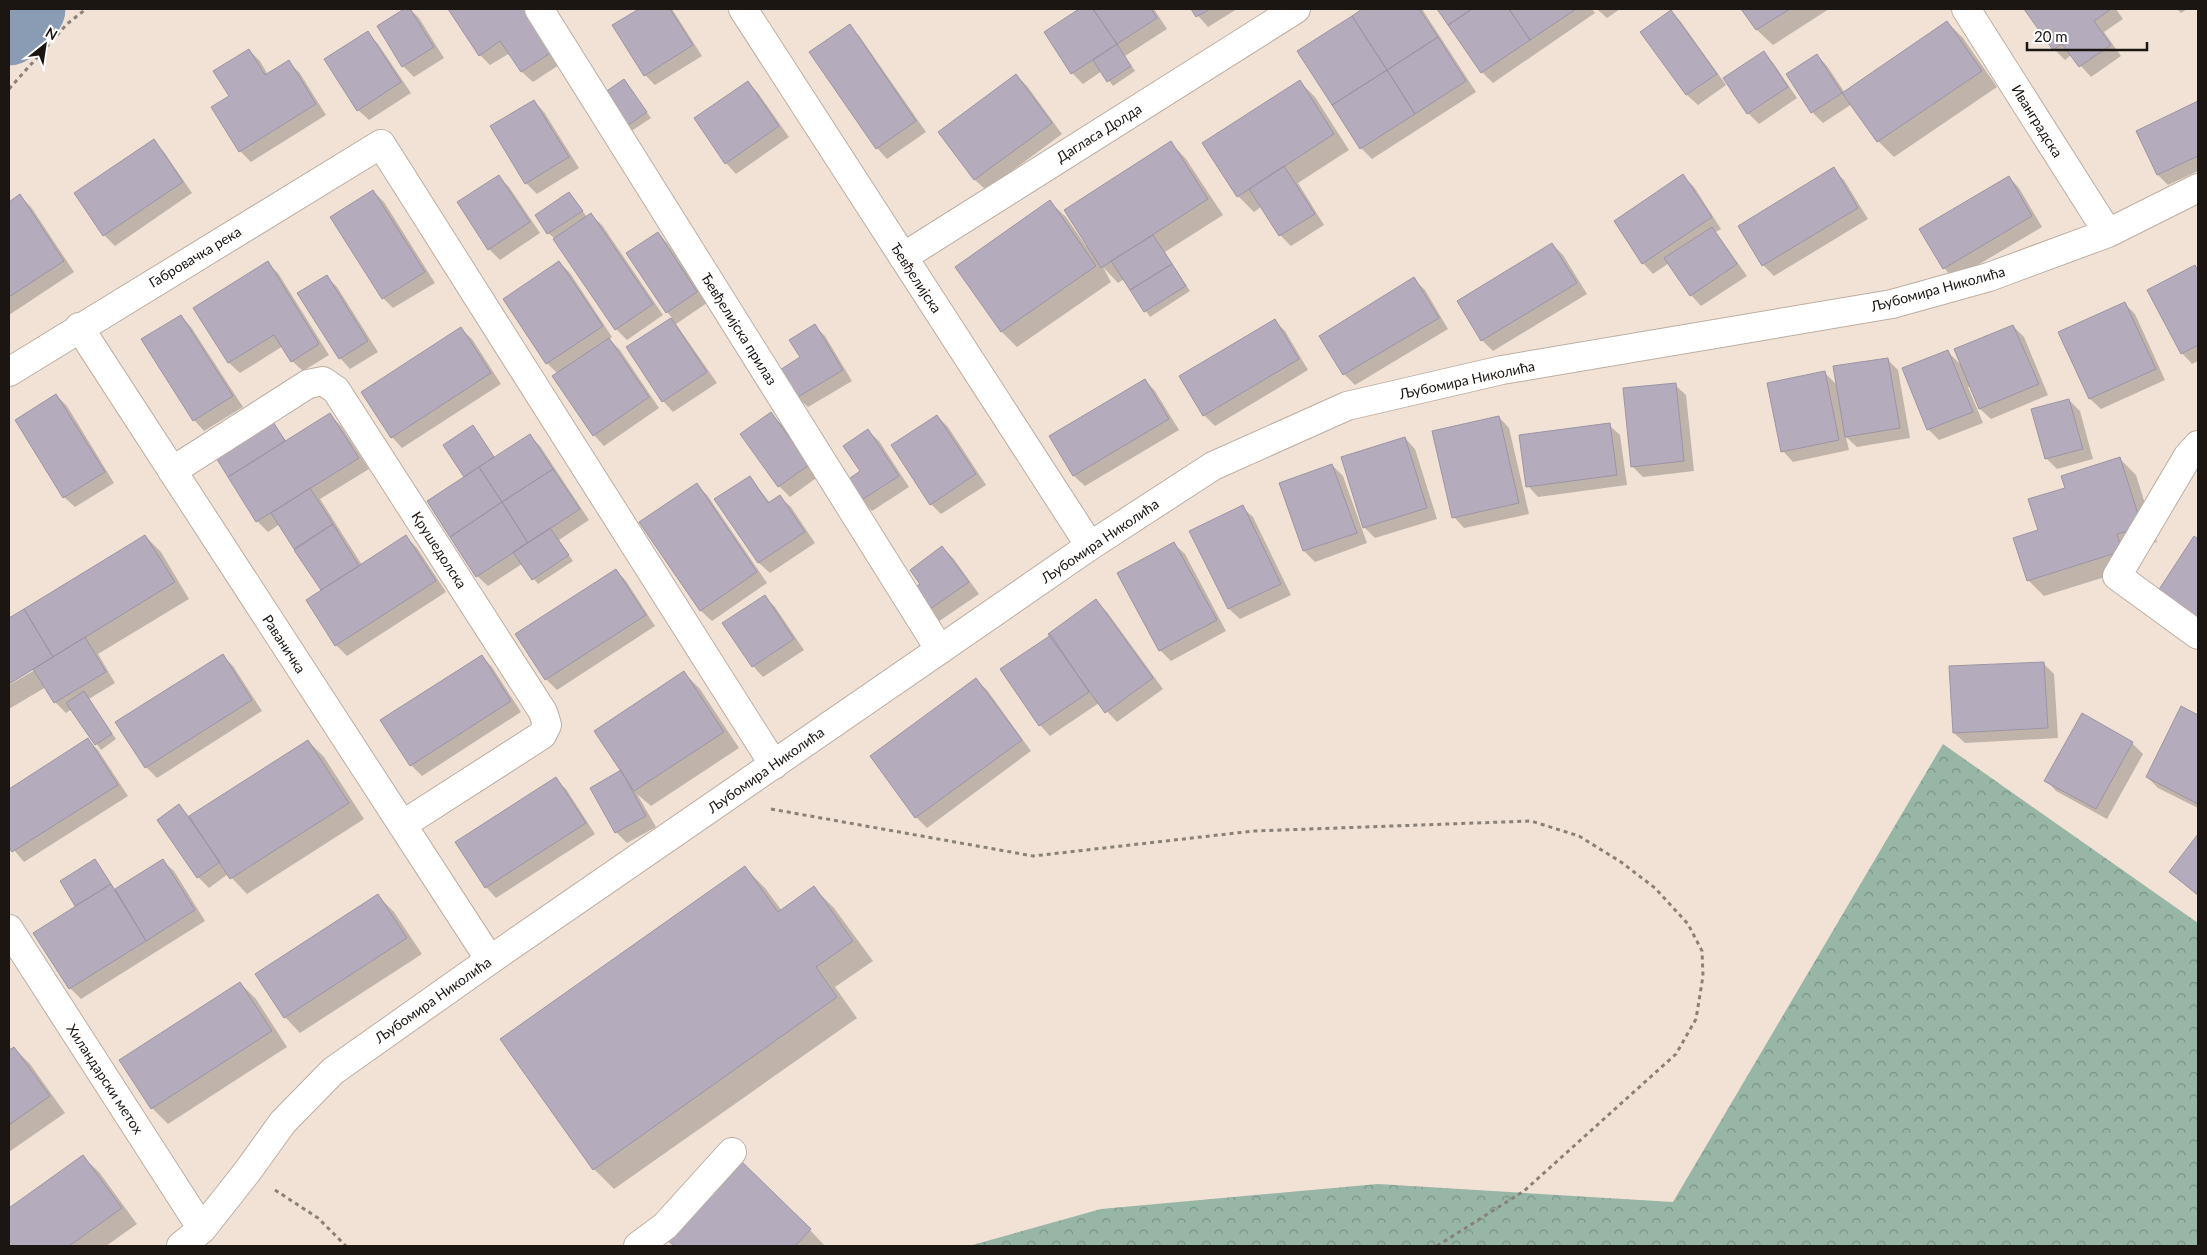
<svg xmlns="http://www.w3.org/2000/svg" width="2207" height="1255" font-family="Lato,sans-serif">
<style>
.forest{fill:url(#forest-crowns)}
.shadow{fill:#0003}
.lines{fill:none;stroke-linecap:round;stroke-linejoin:round}
.river{stroke:#8a9cb4;stroke-width:71}
.building{fill:#b4acbc;stroke:#9c94a4}
.minor-casing{stroke:#bdaea2;stroke-width:30}
.path{stroke:#8a8077;stroke-width:3;stroke-dasharray:4 4;stroke-linecap:butt}
.minor{stroke:#fff;stroke-width:28}
.labels{text-anchor:middle;stroke-width:5;stroke-linejoin:round;paint-order:stroke}
.street-label{font-size:14px;fill:#1c1612;stroke:#fff}
</style>
<defs>
<pattern id="forest-crowns" width="20" height="18" patternUnits="userSpaceOnUse" patternTransform="scale(1.25)"><rect width="20" height="18" fill="#97b6a5"/><path d="M2 6a3 3 0 1 1 6 0M12 15a3 3 0 1 1 6 0" fill="none" stroke="#7a9385"/></pattern>
</defs>
<rect width="100%" height="100%" fill="#f1e2d5"/>
<!-- forest -->
<path class="forest" d="M1943,744L2198,923V1246H969L1101,1209L1378,1184L1673,1202Z"/>
<!-- shadow -->
<path class="shadow" d="M407,9H410L419,18L444,58L414,77L403,66L378,26Z
M450,9H531L565,61L533,82L522,72L510,53L490,65L480,55Z
M641,9H672L702,56L655,85L645,75L614,26Z
M1081,9H1154L1167,29L1125,56L1135,71L1113,86L1102,71L1083,84L1072,73L1045,32Z
M1192,9H1237L1208,27Z
M1364,9H1422L1476,92L1372,159L1361,148L1298,51Z
M1439,9H1592L1595,13L1493,83L1482,72Z
M1597,9H1620L1607,18Z
M1743,9H1829L1773,45L1757,30Z
M2026,9H2116L2123,19L2104,32L2121,56L2091,77L2071,55L2065,60L2054,49Z
M2177,9H2187L2181,13Z
M1671,11L1681,22L1726,85L1698,105L1687,95L1642,32Z
M1947,22L1963,38L1997,87L1894,157L1878,141L1852,104L1823,123L1812,112L1787,74L1817,55L1827,66L1845,93Z
M850,26L860,37L926,132L887,159L877,148Z
M368,33L378,44L411,93L369,120L358,110Z
M249,50L260,61L268,75L288,62L299,72L326,115L251,162L240,151L213,108L231,97Z
M1764,53L1774,64L1797,98L1759,124L1748,113Z
M1016,75L1027,86L1062,134L986,190L975,180L939,132Z
M624,80L651,118L630,132L625,127Z
M748,82L758,93L789,137L736,174L726,163Z
M1300,82L1315,97L1349,150L1298,183L1324,225L1291,246L1280,235L1262,206L1254,212L1238,196Z
M534,101L544,112L579,168L537,194L526,183Z
M2198,102V171L2168,185L2158,175L2137,132Z
M154,141L164,152L192,193L115,246L104,235Z
M1171,143L1186,159L1223,215L1165,252L1190,291L1150,317L1124,279L1118,283L1103,267L1111,282L1017,347L1002,332L1050,202L1066,217L1086,246Z
M1833,169L1844,180L1868,219L1774,276L1763,265Z
M1683,176L1694,187L1721,229L1716,232L1747,276L1701,306L1691,295L1669,263L1653,274L1643,263Z
M499,177L509,187L540,233L500,260L489,249Z
M2009,177L2019,188L2042,227L1954,279L1944,268Z
M373,191L384,202L435,283L393,308L383,298Z
M569,193L587,217L591,215L602,225L663,315L627,340L616,329L554,238L548,233Z
M20,196L31,207L74,272L9,315V203Z
M658,233L668,244L707,303L676,324L717,383L673,412L663,401L628,347L672,318L667,312Z
M1552,244L1563,255L1587,294L1493,351L1482,340Z
M559,262L570,273L612,337L609,339L620,350L659,408L604,446L594,435L558,374L547,363Z
M267,263L278,273L329,355L303,371L292,361L283,346L240,373L229,363L195,308Z
M2195,266L2198,270V361L2192,364L2182,353Z
M326,276L337,287L378,352L350,369L340,358Z
M1414,279L1425,290L1448,329L1355,385L1344,374L1320,336Z
M2124,303L2135,314L2165,380L2101,409L2090,399L2060,332Z
M181,316L191,327L243,407L204,431L194,420Z
M1274,320L1285,331L1308,370L1215,426L1204,415L1180,377Z
M815,326L825,336L852,381L808,407L797,397L801,358Z
M2013,326L2024,337L2048,395L1991,419L1980,409L1971,387H1968L1983,423L1939,440L1928,429L1947,351L1962,366Z
M461,329L472,339L501,384L402,448L392,437Z
M1887,359L1898,370L1910,438L1857,447L1846,437L1849,450L1793,462L1783,451L1825,373L1837,385Z
M1145,380L1155,391L1179,430L1085,486L1074,476L1051,437Z
M1675,385L1686,395L1694,471L1643,477L1632,466Z
M56,395L67,406L114,483L75,507L64,497Z
M2069,400L2080,411L2093,459L2057,469L2046,458Z
M771,414L782,425L819,476L790,497L779,486Z
M330,415L341,426L369,469L320,499L362,565L406,537L417,548L446,592L347,656L336,645L307,600L322,591L280,524L268,532L257,521L216,456L272,422L287,442Z
M937,416L948,427L986,485L941,514L931,504Z
M1499,417L1509,428L1529,514L1464,528L1454,517Z
M1609,425L1620,435L1627,485L1538,497L1528,486Z
M473,427L495,458L530,436L540,446L589,520L559,540L573,561L538,584L522,564L488,586L477,576L466,477Z
M868,431L879,441L909,487L872,511L861,501L862,472Z
M1405,438L1415,449L1437,519L1375,538L1364,527Z
M2120,459L2136,475L2157,542L2132,550L2137,567L2044,596L2028,580L2039,531L2066,489Z
M1332,465L1343,476L1367,543L1315,562L1304,551L1280,484Z
M750,477L770,503L780,497L791,507L815,543L770,573L759,563L716,500Z
M697,485L707,495L767,583L712,621L701,611L641,522Z
M1242,507L1253,517L1291,595L1240,619L1229,609L1191,532Z
M145,536L161,552L189,599L98,654L115,683L89,699L116,739L101,750L72,709L66,713L55,702L46,687L9,709V685L35,670V667L9,683V620Z
M2194,537L2198,540V623Z
M1174,544L1185,554L1226,631L1171,661L1160,650L1118,573Z
M942,547L953,558L979,594L938,622L927,612L922,584Z
M616,570L626,581L655,626L557,690L546,679Z
M764,596L775,607L804,650L763,677L753,666Z
M1096,601L1107,612L1163,689L1117,722L1099,703L1050,736L1040,725L1052,636Z
M223,656L233,666L262,711L157,778L146,767L117,722Z
M482,656L492,667L521,712L422,776L411,765L382,720Z
M2043,663L2054,674L2058,738L1965,743L1954,733Z
M684,673L700,689L739,748L651,806L637,794L656,827L627,843L616,832L622,771Z
M976,680L987,690L1031,751L927,828L916,817Z
M2182,708L2198,716V808L2158,788L2147,777Z
M88,740L98,750L128,796L24,862L9,844V790Z
M308,741L324,757L364,819L247,894L228,874L209,888L198,877L179,806L190,817Z
M2132,743L2143,754L2107,819L2056,791L2046,780Z
M555,779L566,789L595,834L496,898L486,887Z
M2198,836V896L2170,872Z
M95,860L115,890L163,861L174,871L205,921L81,999L70,988L77,907L61,882Z
M745,868L765,888L782,911L814,888L834,908L873,961L835,987L857,1018L614,1189L594,1169Z
M378,896L394,912L422,954L300,1033L285,1017Z
M240,983L256,999L287,1047L168,1124L152,1108Z
M14,1048L30,1064L65,1113L9,1152V1052Z
M83,1157L99,1172L137,1224L106,1246H9V1210Z
M740,1162L810,1230L825,1246H675L667,1238Z"/>
<g class="lines">
<!-- river -->
<path class="river" d="M9,30L30,9"/>
</g>
<!-- building -->
<path class="building" d="M404,9H410L434,47L402,67L377,26Z
M448,9H528L555,50L521,72L500,41L479,56Z
M639,9H670L693,45L644,76L612,25Z
M1079,9H1093L1117,44L1071,74L1044,32Z
M1093,9H1151L1157,18L1117,44Z
M1191,9H1210L1196,17Z
M1362,9H1419L1438,37L1387,70L1352,16Z
M1437,9H1472L1448,25Z
M1472,9H1509L1530,40L1481,73L1448,25Z
M1509,9H1576L1530,40Z
M1741,9H1790L1756,30Z
M2024,9H2111L2094,21L2111,45L2079,67L2062,44L2053,50Z
M1671,10L1717,74L1686,95L1640,32Z
M1352,16L1387,70L1332,105L1297,51Z
M1947,21L1982,71L1877,142L1842,93Z
M850,24L916,121L876,149L809,52Z
M368,31L401,82L357,111L324,59Z
M1438,37L1466,81L1415,114L1387,70Z
M1117,44L1131,66L1107,82L1093,60Z
M249,49L265,75L289,60L316,104L239,152L211,107L229,96L213,71Z
M1764,51L1788,87L1747,114L1723,78Z
M1817,54L1842,93L1811,113L1786,74Z
M1387,70L1415,114L1360,149L1332,105Z
M1016,74L1052,123L974,180L938,132Z
M624,79L647,112L624,128L601,95Z
M1300,80L1334,134L1237,197L1202,143Z
M748,81L779,126L725,164L694,118Z
M534,100L569,157L525,184L490,126Z
M2198,101V156L2157,175L2136,131Z
M154,139L183,182L103,236L74,193Z
M1171,141L1208,199L1101,268L1064,210Z
M1284,166L1315,214L1279,236L1249,189Z
M1834,167L1858,208L1762,266L1738,226Z
M1683,174L1712,217L1642,264L1614,221Z
M499,175L530,222L488,250L457,202Z
M2009,176L2032,216L1943,269L1919,229Z
M373,190L425,272L382,299L330,217Z
M569,192L583,211L547,234L535,215Z
M20,194L64,261L9,297V202Z
M1050,200L1096,266L1001,332L955,267Z
M591,213L653,304L615,330L553,239Z
M1712,227L1737,264L1690,296L1664,258Z
M658,232L697,292L666,313L626,253Z
M1153,235L1172,264L1130,290L1111,261Z
M1552,243L1577,283L1481,341L1457,301Z
M268,261L319,344L291,362L274,335L228,363L193,308Z
M559,261L603,326L546,364L503,299Z
M1172,264L1186,286L1144,312L1130,290Z
M2195,265L2198,271V345L2181,354L2147,290Z
M327,275L368,341L339,359L297,293Z
M1414,277L1439,318L1343,375L1319,336Z
M2125,302L2156,369L2089,399L2058,332Z
M181,315L233,396L193,421L141,339Z
M671,318L707,372L662,402L626,347Z
M1275,319L1299,359L1203,416L1179,376Z
M815,324L843,370L796,398L780,370L800,357L789,340Z
M2013,325L2039,384L1979,409L1954,349Z
M461,327L491,373L391,438L361,392Z
M609,338L649,397L593,436L552,376Z
M1948,350L1973,412L1927,430L1902,368Z
M1888,358L1900,428L1845,437L1833,366Z
M1825,371L1839,440L1781,452L1767,383Z
M1145,379L1169,419L1073,476L1049,436Z
M1676,383L1684,461L1631,467L1623,388Z
M56,394L105,472L63,498L15,420Z
M2069,399L2083,449L2045,459L2031,409Z
M771,412L809,465L778,487L740,434Z
M330,413L359,458L256,522L228,477Z
M937,415L976,474L930,505L891,445Z
M1499,416L1519,503L1452,518L1432,431Z
M272,420L285,441L228,477L215,456Z
M1610,423L1617,475L1526,487L1519,435Z
M473,425L494,457L464,477L443,445Z
M868,429L899,476L860,501L846,481L860,471L843,446Z
M530,434L553,469L502,502L479,467Z
M1405,437L1427,508L1363,528L1341,457Z
M2120,457L2142,527L2117,534L2122,551L2027,581L2013,538L2038,530L2028,499L2065,488L2061,476Z
M1332,464L1357,533L1303,551L1279,483Z
M479,467L502,502L450,537L427,501Z
M553,469L580,509L528,543L502,502Z
M750,476L768,503L780,495L805,532L758,563L714,499Z
M697,483L757,572L700,611L639,522Z
M310,488L333,524L294,549L271,513Z
M502,502L528,543L476,577L450,537Z
M1243,505L1281,584L1228,609L1189,531Z
M333,524L359,566L321,590L294,550Z
M550,528L569,555L532,580L513,552Z
M145,535L175,582L53,657L24,609Z
M406,535L436,581L335,646L306,600Z
M2194,536L2198,539V621L2156,594Z
M1174,542L1217,620L1159,651L1117,573Z
M942,546L969,582L926,612L911,590L920,584L910,570Z
M616,569L646,615L545,680L515,634Z
M765,595L794,639L752,667L722,623Z
M1096,599L1153,678L1105,713L1048,634Z
M24,609L53,657L9,684V618Z
M1051,635L1089,692L1039,726L1000,669Z
M85,637L106,672L54,703L33,669Z
M223,654L252,700L145,768L115,722Z
M482,655L511,701L410,766L380,720Z
M2044,662L2048,728L1953,733L1949,666Z
M684,671L724,732L634,791L594,731Z
M976,678L1022,740L915,818L870,756Z
M84,691L112,734L95,745L66,703Z
M2181,706L2198,715V804L2146,777Z
M2082,713L2133,742L2096,809L2044,781Z
M88,738L118,785L12,852L9,847V789Z
M308,740L349,803L230,879L189,816Z
M621,770L646,816L615,833L590,788Z
M556,777L586,823L485,888L455,842Z
M179,804L220,862L197,878L157,820Z
M2198,834V895L2169,872Z
M95,859L111,884L75,906L60,881Z
M163,859L195,910L146,941L115,889Z
M745,866L778,912L814,886L853,941L816,967L837,997L593,1170L500,1039Z
M111,884L146,941L69,989L33,933Z
M378,894L407,938L284,1018L255,974Z
M240,982L272,1031L151,1109L119,1060Z
M14,1047L50,1096L9,1125V1050Z
M83,1155L122,1208L69,1246H9V1208Z
M740,1160L811,1229L795,1246H674L665,1238Z"/>
<g class="lines">
<!-- minor casing -->
<g class="minor-casing">
<path id="minor" d="M539,9L940,650
M743,9L1090,546
M1966,9L2108,233
M903,257L1296,9
M79,327L490,960
M9,372L381,144L774,765
M2198,445L2188,456L2117,576L2198,635
M172,471L308,384L323,381L336,390L543,712L547,725L542,735L402,825
M9,929L202,1229
M181,1246L202,1229L247,1172L283,1122L333,1071L490,960L1090,546L1213,466L1347,406L1502,370L1892,304L1989,277L2108,233L2198,188
M638,1246L665,1226L732,1152"/>
</g>
<!-- path -->
<path class="path" d="M9,89L67,24L86,9
M771,809L1033,856L1254,831L1531,821L1579,836L1621,862L1655,888L1688,924L1702,951L1703,976L1696,1019L1676,1054L1524,1191L1437,1246
M275,1190L318,1218L346,1246"/>
<!-- minor -->
<use href="#minor" class="minor"/>
</g>
<g class="labels">
<!-- street labels -->
<g class="street-label">
<text transform="translate(2037 121) rotate(58)" y="5">Иванградска</text>
<text transform="translate(1099 133) rotate(-32)" y="5">Дагласа Долда</text>
<text transform="translate(195 257) rotate(-31)" y="5">Габровачка река</text>
<text transform="translate(916 278) rotate(57)" y="5">Ђевђелијска</text>
<text transform="translate(1938 289) rotate(-15)" y="5">Љубомира Николића</text>
<text transform="translate(739 329) rotate(58)" y="5">Ђевђелијска прилаз</text>
<text transform="translate(1467 380) rotate(-12)" y="5">Љубомира Николића</text>
<text transform="translate(1100 541) rotate(-34)" y="5">Љубомира Николића</text>
<text transform="translate(439 550) rotate(57)" y="5">Крушедолска</text>
<text transform="translate(284 644) rotate(57)" y="5">Раваничка</text>
<text transform="translate(766 770) rotate(-35)" y="5">Љубомира Николића</text>
<text transform="translate(433 1000) rotate(-35)" y="5">Љубомира Николића</text>
<text transform="translate(105 1079) rotate(57)" y="5">Хиландарски метох</text>
</g>
</g>
<!-- border -->
<rect width="2207" height="1255" fill="none" stroke="#1c1612" stroke-width="20"/>
<!-- north arrow -->
<g transform="translate(45 45) rotate(30)" stroke="#ffffff" stroke-width="4" paint-order="stroke">
<path d="M0-4L9 19L0 12L-9 19Z" fill="#1c1612"/>
<text y="-8" font-size="14" font-weight="bold" text-anchor="middle" fill="#1c1612">N</text>
</g>
<!-- scale -->
<path d="M2027 42v8h120v-8" fill="none" stroke="#1c1612" stroke-width="2.5"/>
<text x="2034" y="42" font-size="15" fill="#1c1612" stroke="#ffffff" stroke-width="4" paint-order="stroke">20 m</text>
</svg>
